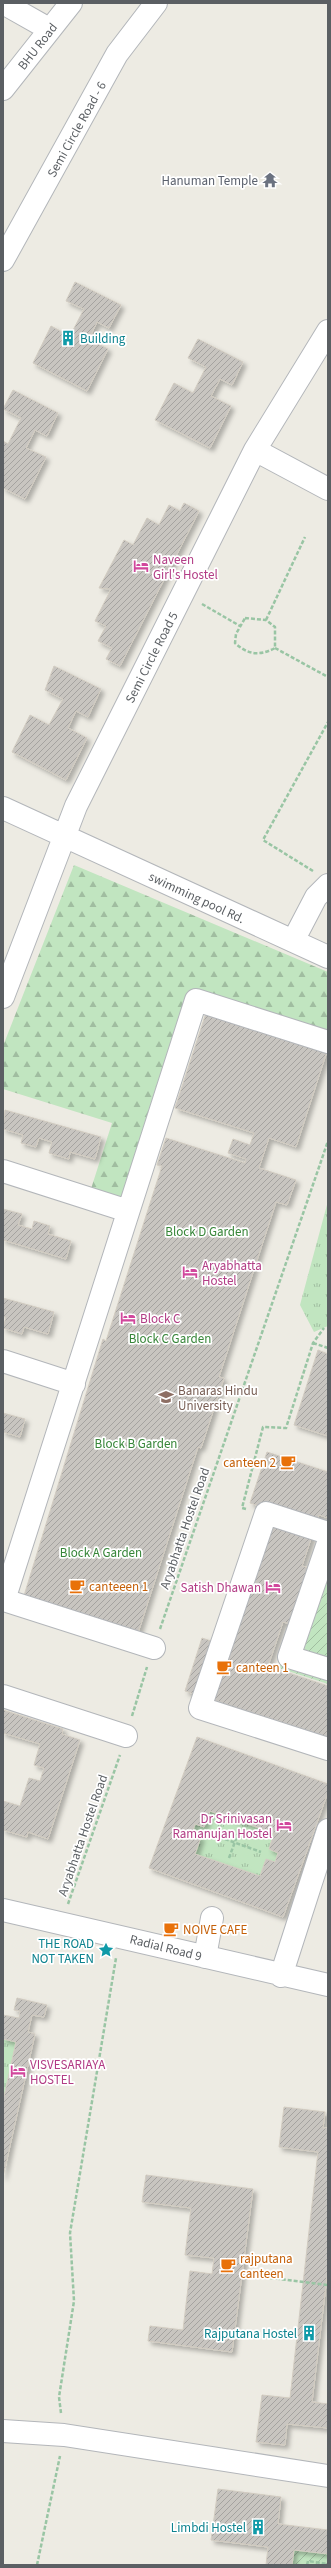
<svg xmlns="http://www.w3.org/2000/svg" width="331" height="2568" font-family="'Source Sans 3',sans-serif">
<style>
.grass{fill:url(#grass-tufts)}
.forest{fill:url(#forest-firs)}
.garden{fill:url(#garden-furrows)}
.building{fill:url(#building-hatch);stroke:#d2ccc1;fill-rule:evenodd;filter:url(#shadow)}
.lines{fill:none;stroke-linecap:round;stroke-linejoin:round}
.minor-casing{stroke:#b3b6ba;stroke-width:24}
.path{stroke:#99c5a4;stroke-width:2.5;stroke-dasharray:4 2;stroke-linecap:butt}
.minor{stroke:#fff;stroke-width:22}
.labels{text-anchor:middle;stroke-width:3.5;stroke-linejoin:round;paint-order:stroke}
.street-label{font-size:13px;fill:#5b5f63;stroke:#fff}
.worship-label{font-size:13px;fill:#5b616d;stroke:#fff;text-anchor:end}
.culture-label{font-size:13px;fill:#0d838f;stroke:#fff;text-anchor:end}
.hotel-label{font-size:13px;fill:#b23c85;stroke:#fff;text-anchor:start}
.park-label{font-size:13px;fill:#378639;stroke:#fff}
.education-label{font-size:13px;fill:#785e54;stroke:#fff;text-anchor:start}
.food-label{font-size:13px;fill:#c56008;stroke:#fff;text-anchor:start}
</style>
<defs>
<pattern id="grass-tufts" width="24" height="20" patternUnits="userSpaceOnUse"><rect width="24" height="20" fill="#c1e5c0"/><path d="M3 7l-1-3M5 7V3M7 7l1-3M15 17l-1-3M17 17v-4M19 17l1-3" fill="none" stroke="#a0bda0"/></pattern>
<pattern id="forest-firs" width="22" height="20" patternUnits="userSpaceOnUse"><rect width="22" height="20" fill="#c1e5c0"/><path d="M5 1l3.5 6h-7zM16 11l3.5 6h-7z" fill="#a0bda0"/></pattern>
<pattern id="garden-furrows" width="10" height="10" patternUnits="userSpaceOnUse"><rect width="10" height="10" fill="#c1e5c0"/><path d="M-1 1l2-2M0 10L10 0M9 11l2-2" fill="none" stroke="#a0bda0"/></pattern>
<pattern id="building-hatch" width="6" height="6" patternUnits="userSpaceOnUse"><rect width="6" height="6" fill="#c8c5c0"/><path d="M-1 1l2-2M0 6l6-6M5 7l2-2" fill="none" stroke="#a5a3a0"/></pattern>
<filter id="shadow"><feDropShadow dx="3.5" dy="3.5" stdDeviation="2" flood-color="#0004"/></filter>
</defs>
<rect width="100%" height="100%" fill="#edebe3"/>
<!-- grass -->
<path class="grass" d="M328,1201V1326L314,1332L300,1305Z
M210,1811L274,1833L269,1849L278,1853L275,1862L266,1859L260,1876L195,1854L201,1837L192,1834L195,1824L204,1827Z
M3,2039L16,2042L3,2101Z"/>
<!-- forest -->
<path class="forest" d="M74,865L328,972V1036L189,990L121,1201L90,1192L112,1123L3,1089V1046Z"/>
<!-- garden -->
<path class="garden" d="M326,1521L328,1522V1684L279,1668Z
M294,2550L328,2554V2565H292Z"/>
<!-- building -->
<path class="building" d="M75,282L121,305L109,328L97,322L89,339L108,349L87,391L33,363L51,326L70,336L84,309L66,301Z
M198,339L243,362L232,385L220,379L211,396L231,406L210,448L155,420L174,383L193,393L206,367L188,358Z
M13,390L58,413L47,436L35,430L26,448L46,457L25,499L3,488V441L8,444L21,418L3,409Z
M184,503L199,511L120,666L106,659L112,648L98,641L106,626L95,621L111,589L99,588L124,540L133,545L147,518L159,525L169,505L180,511Z
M54,666L101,689L88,717L76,711L68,728L87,738L66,780L12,752L30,715L49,725L63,699L45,690Z
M206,1013L327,1051L296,1147L269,1138L259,1168L296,1180L287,1205L276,1202L219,1377L224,1378L201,1448L198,1447L137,1636L23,1599L103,1339L106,1341L162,1166L157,1165L166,1138L245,1163L246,1159L228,1153L233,1139L250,1145L254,1133L175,1108Z
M5,1110L101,1137L95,1159L70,1152L69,1159L49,1153L52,1142L39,1138L36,1147L21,1143L23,1135L3,1129Z
M3,1209L22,1214L18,1225L32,1229L34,1221L50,1226L48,1234L71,1241L66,1259L3,1240Z
M3,1298L54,1312L48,1334L24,1327L22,1334L3,1328L6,1317H3Z
M318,1350L328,1354V1436L294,1425Z
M3,1413L25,1419L20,1437L3,1432Z
M267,1452L328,1472V1518L319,1515L302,1566L309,1568L291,1624L283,1622L268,1666L328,1686V1737L185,1691L202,1638L229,1647L274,1511L250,1503Z
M3,1710L63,1729L62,1734L80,1740L48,1839L28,1832L27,1837L3,1830V1801L20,1806L29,1778L40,1781L44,1768L34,1765L40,1744L3,1733Z
M197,1737L328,1784V1792L283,1917L149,1868ZM210,1811L274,1833L269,1849L278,1853L275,1862L266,1859L260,1876L195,1854L201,1837L192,1834L195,1824L204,1827Z
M17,1998L47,2005L44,2017L32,2015L28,2032L35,2034L3,2177V2101L16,2042L3,2039V2015L19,2018L20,2011L14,2010Z
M284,2107L325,2112L323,2128H328V2268L312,2402L328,2404V2428L287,2424L285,2445L256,2442L262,2395L290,2398L318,2152L279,2147Z
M146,2175L253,2189L232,2352L148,2341L150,2326L183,2330L190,2271L212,2274L214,2258L185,2255L191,2208L142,2202Z
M218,2489L281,2497L278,2524L328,2530V2554L294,2550L292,2565H266L268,2547L211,2540Z"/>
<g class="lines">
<!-- minor casing -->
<g class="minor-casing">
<path id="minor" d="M3,3L49,29
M3,89L71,3
M3,260L117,54L156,3
M255,450L328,489
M3,808L328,957
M293,941L316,897L328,885
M3,997L76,806L255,450L328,331
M3,1171L128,1211
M3,1361L74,1384
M328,1533L266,1513L200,1708L328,1749
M328,1543L289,1657L328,1669
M154,1648L4,1600L196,1000L328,1042
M3,1696L126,1736
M3,1910L328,1985
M205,1957L212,1918
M281,1976L328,1830
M3,2431L64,2435L328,2476"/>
</g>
<!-- path -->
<path class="path" d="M202,604L240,626
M245,618L266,620L275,627V648C260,656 248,655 235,643L236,634Z
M266,620L305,537
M275,648L328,677
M313,871L263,840L328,722
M313,1343L328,1348
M246,1509L242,1508L263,1427L286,1428L313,1343L324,1328
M160,1629L328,1141
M132,1716L147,1667
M208,1833L261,1852
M229,1858L240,1828
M68,1904L120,1755
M246,2275L328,2285
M61,2413L59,2397L74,2301L70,2233L116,1958
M37,2565L60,2456
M307,2565L308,2561L328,2564"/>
<!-- minor -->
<use href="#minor" class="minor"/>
</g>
<!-- icons -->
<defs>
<g id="temple-bare" transform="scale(1.2)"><path d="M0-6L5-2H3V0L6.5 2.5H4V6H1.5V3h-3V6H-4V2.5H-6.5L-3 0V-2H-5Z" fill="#6b7280" stroke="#fff" stroke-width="2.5" paint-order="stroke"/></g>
<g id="building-bare" transform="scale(1.2)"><path d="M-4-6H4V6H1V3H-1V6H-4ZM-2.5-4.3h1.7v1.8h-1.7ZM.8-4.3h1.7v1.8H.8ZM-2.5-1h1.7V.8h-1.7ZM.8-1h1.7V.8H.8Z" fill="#0f9aa8" stroke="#fff" stroke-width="2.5" paint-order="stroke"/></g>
<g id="hotel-bare" transform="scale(1.2)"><path d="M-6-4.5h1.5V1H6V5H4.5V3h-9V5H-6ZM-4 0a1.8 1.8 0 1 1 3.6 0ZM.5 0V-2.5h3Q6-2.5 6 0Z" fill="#d1479c" stroke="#fff" stroke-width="2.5" paint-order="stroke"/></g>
<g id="university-bare" transform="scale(1.2)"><path d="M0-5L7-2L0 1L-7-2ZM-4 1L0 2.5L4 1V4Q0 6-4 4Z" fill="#8d6e63" stroke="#fff" stroke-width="2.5" paint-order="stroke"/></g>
<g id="cafe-bare" transform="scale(1.2)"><path d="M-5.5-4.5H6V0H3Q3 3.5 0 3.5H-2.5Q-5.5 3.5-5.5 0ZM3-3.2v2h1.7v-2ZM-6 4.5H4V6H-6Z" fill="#e8710a" stroke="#fff" stroke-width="2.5" paint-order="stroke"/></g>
<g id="sight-bare" transform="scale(1.2)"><path d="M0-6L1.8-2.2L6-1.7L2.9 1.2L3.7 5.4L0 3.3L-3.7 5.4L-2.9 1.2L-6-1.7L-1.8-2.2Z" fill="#0f9aa8" stroke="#fff" stroke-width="2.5" paint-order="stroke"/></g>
</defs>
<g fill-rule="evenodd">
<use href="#temple-bare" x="270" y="180"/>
<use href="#building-bare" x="68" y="338"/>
<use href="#hotel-bare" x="141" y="566"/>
<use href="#hotel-bare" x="190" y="1272"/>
<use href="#hotel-bare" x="128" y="1318"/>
<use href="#university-bare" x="166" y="1397"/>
<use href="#cafe-bare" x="288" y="1462"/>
<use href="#cafe-bare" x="77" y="1586"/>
<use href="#hotel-bare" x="273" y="1587"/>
<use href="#cafe-bare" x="224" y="1667"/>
<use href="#hotel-bare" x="284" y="1825"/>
<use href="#cafe-bare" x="171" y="1929"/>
<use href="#sight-bare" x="106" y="1950"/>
<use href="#hotel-bare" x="18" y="2071"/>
<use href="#cafe-bare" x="228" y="2265"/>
<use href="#building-bare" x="309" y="2333"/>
<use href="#building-bare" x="258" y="2527"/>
</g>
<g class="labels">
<!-- street labels -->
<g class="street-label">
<text transform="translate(37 46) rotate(-52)" y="5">BHU Road</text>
<text transform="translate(76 129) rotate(-61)" y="5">Semi Circle Road - 6</text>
<text transform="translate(151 657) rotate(-63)" y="5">Semi Circle Road 5</text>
<text transform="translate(197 897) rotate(25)" y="5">swimming pool Rd.</text>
<text transform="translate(184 1528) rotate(-71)" y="5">Aryabhatta Hostel Road</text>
<text transform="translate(82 1835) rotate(-71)" y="5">Aryabhatta Hostel Road</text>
<text transform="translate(166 1947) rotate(14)" y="5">Radial Road 9</text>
</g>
<!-- worship labels -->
<g class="worship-label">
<text x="258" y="185">Hanuman Temple</text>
</g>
<!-- culture labels -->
<g class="culture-label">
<text x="80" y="343" text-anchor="start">Building</text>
<text x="94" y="1948">THE ROAD<tspan x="94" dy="15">NOT TAKEN</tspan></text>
<text x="297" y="2338">Rajputana Hostel</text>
<text x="246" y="2532">Limbdi Hostel</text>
</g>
<!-- hotel labels -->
<g class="hotel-label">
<text x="153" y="564">Naveen<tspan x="153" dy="15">Girl's Hostel</tspan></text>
<text x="202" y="1270">Aryabhatta<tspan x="202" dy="15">Hostel</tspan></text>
<text x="140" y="1323">Block C</text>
<text x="261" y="1592" text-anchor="end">Satish Dhawan</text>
<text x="272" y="1823" text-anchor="end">Dr Srinivasan<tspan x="272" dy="15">Ramanujan Hostel</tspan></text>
<text x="30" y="2069">VISVESARIAYA<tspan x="30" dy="15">HOSTEL</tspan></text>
</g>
<!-- park labels -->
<g class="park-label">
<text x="207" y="1236">Block D Garden</text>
<text x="170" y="1343">Block C Garden</text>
<text x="136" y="1448">Block B Garden</text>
<text x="101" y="1557">Block A Garden</text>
</g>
<!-- education labels -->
<g class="education-label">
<text x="178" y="1395">Banaras Hindu<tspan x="178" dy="15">University</tspan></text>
</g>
<!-- food labels -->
<g class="food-label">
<text x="276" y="1467" text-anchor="end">canteen 2</text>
<text x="89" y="1591">canteeen 1</text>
<text x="236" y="1672">canteen 1</text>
<text x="183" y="1934">NOIVE CAFE</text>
<text x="240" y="2263">rajputana<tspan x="240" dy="15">canteen</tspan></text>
</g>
</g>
<!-- border -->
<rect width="331" height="2568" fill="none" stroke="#5b5f63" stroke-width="8"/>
</svg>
